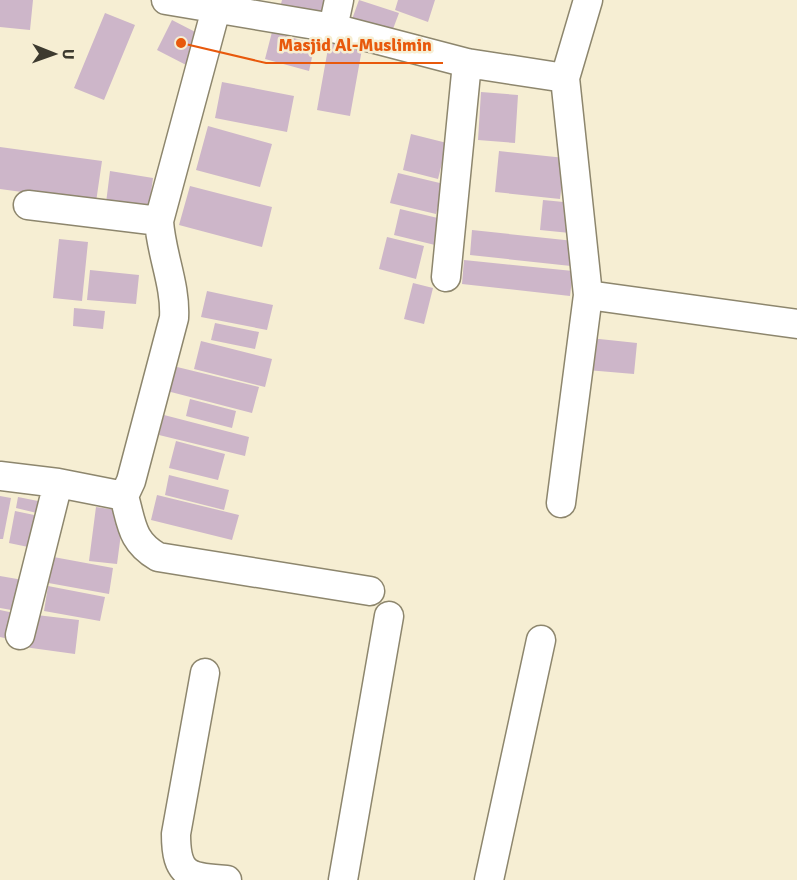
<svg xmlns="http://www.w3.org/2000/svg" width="797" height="880" font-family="Signika,sans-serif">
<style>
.building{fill:#cdb6c9}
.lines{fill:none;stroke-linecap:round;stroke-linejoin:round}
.street-casing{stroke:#8d866d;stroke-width:31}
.street{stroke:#fff;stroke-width:28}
.leader{fill:none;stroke:#e8590c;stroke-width:2}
.callout-dot{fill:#e8590c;stroke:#f6eed3;stroke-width:2}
.callout-label{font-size:18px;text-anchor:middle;font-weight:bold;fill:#e8590c;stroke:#f6eed3;stroke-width:5;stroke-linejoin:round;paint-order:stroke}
</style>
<rect width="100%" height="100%" fill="#f6eed3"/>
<!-- building -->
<path class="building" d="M0,0H33L30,30L0,27Z
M282,0H330L325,20L280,8Z
M359,0L399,13L390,37L351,22Z
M398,0H435L428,22L395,10Z
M105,13L135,25L104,100L74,88Z
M172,20L205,37L190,67L157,50Z
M272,32L315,44L309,71L265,59Z
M329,43L362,49L350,116L317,110Z
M222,82L294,96L287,132L215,118Z
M481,92L518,95L515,143L478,140Z
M208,126L272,144L260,187L196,170Z
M411,134L447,143L438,179L403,170Z
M0,147L102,161L96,202L0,189Z
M499,151L565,158L560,199L495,192Z
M110,171L153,178L149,208L106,203Z
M398,173L444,184L436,214L390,203Z
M190,186L272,207L262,247L179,225Z
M543,200L574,203L570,233L540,230Z
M400,209L442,219L435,245L394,235Z
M472,230L574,241L571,266L470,255Z
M387,237L424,246L416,279L379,269Z
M59,239L88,242L82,301L53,298Z
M464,260L573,271L570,296L462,284Z
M90,270L139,275L136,304L87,300Z
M413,283L433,288L424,324L404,319Z
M207,291L273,305L267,330L201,317Z
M74,308L105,311L103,329L73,326Z
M215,323L259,332L255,349L211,340Z
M590,338L637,343L634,374L587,370Z
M201,341L272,359L265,387L194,369Z
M173,366L259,387L252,413L167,391Z
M190,399L236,411L232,428L186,416Z
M164,415L249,437L245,456L159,435Z
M176,441L225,454L218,480L169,468Z
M169,475L229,490L224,510L165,495Z
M157,495L239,515L232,540L151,520Z
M0,496L11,498L3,539H0Z
M18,497L43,502L41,514L16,508Z
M96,507L124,511L117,564L89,561Z
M15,511L39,516L33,548L9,543Z
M48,556L113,568L109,594L43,582Z
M0,576L23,580L17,611L0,608Z
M48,586L105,597L100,621L44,611Z
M0,610L14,613L9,639L0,637Z
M28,614L79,620L75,654L24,647Z"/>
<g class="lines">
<!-- street casing -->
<g class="street-casing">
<path id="street" d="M166,0L333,28L467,63L565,78
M216,9L159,221C161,254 176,285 174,318L131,481L124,496C132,524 131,541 158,557L370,591
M333,28L339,0
M28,205L159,221
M446,277L467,63
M588,295L797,324
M0,476L58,483L124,496
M561,503L588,295L565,78L588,0
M20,635L58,483
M205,673L176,834C176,876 189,878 227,880
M343,880L389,616
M489,880L541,640"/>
</g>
<!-- street -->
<use href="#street" class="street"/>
</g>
<!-- callouts -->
<path class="leader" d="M181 43L266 63H443"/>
<circle class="callout-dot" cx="181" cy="43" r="6"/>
<g class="callout-label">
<text x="355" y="51">Masjid Al-Muslimin</text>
</g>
<!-- north arrow -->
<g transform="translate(54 54) rotate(91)" stroke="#f6eed3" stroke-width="4.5" paint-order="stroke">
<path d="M0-4.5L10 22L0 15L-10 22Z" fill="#3d3a2f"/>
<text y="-9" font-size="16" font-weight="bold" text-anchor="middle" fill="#3d3a2f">U</text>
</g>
</svg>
